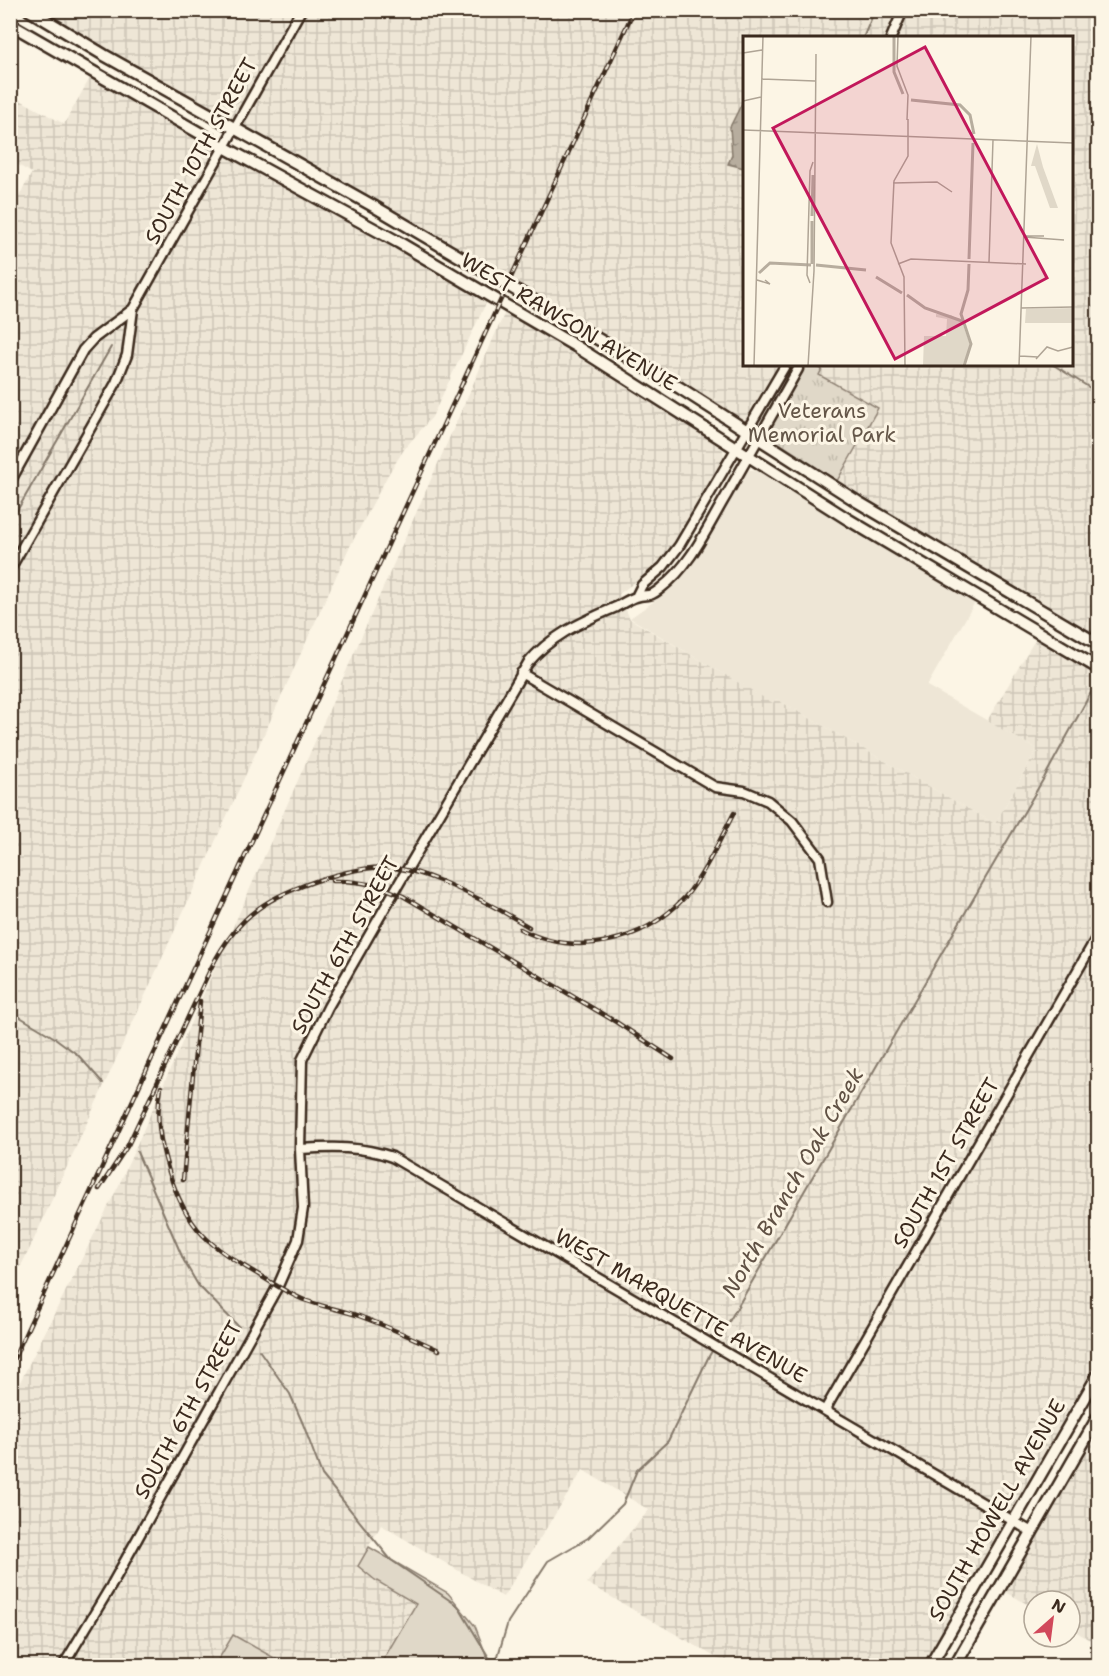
<svg xmlns="http://www.w3.org/2000/svg" width="1109" height="1676" font-family="'Shantell Sans',sans-serif">
<style>
.built{fill:#eee6d6}
.industrial{fill:url(#industrial-grid);fill-rule:evenodd}
.grass{fill:url(#grass-tufts);stroke:#8e8173;stroke-width:1.5}
.pitch{fill:#e0d8c8;stroke:#8e8173;stroke-width:1.5}
.water{fill:url(#water-ripples);stroke:#85796b;stroke-width:1.5}
.lines{fill:none;stroke-linecap:round;stroke-linejoin:round}
.stream{stroke:#85796b;stroke-width:2}
.minor-casing{stroke:#3b2a1e;stroke-width:13}
.major-casing{stroke:#3b2a1e;stroke-width:15}
.minor{stroke:#fcf5e5;stroke-width:8}
.major{stroke:#fcf5e5;stroke-width:10}
.rail-casing{stroke:#3b2a1e;stroke-width:4.5}
.rail{stroke:#fcf5e5;stroke-width:2;stroke-dasharray:7;stroke-linecap:butt}
.labels{text-anchor:middle;stroke-width:6;stroke-linejoin:round;paint-order:stroke}
.street-label{font-size:21px;fill:#3b2a1e;stroke:#fcf5e5}
.park-label{font-size:21px;fill:#645648;stroke:#fcf5e5}
.water-label{font-size:22px;font-style:italic;fill:#605144;stroke:#fcf5e5}
.inset-river{fill:none;stroke:#b7ad9e;stroke-width:3}
.inset-road{fill:none;stroke:#afa495;stroke-width:1.5}
.view{fill:#c2185b;fill-opacity:0.15;stroke:#c2185b;stroke-width:3}
.inset-edge{fill:none;stroke:#3b2a1e;stroke-width:3}
</style>
<defs>
<pattern id="industrial-grid" width="8" height="8" patternUnits="userSpaceOnUse" patternTransform="scale(1.5)"><rect width="8" height="8" fill="#eee6d6"/><path d="M0 4h8M4 0v8" fill="none" stroke="#cdc5b7"/></pattern>
<pattern id="grass-tufts" width="24" height="20" patternUnits="userSpaceOnUse" patternTransform="scale(1.5)"><rect width="24" height="20" fill="#e0d8c8"/><path d="M3 7l-1-3M5 7V3M7 7l1-3M15 17l-1-3M17 17v-4M19 17l1-3" fill="none" stroke="#c1baab"/></pattern>
<pattern id="water-ripples" width="26" height="14" patternUnits="userSpaceOnUse" patternTransform="scale(1.5)"><rect width="26" height="14" fill="#b7ad9e"/><path d="M2 4q2-2 4 0t4 0M15 11q2-2 4 0t4 0" fill="none" stroke="#968d80"/></pattern>
</defs>
<rect width="100%" height="100%" fill="#fcf5e5"/>
<filter id="ink" filterUnits="userSpaceOnUse"><feTurbulence type="fractalNoise" baseFrequency=".0167" numOctaves="2"/><feDisplacementMap in="SourceGraphic" scale="12" xChannelSelector="R" yChannelSelector="G"/><feConvolveMatrix kernelMatrix="1 2 1 2 8 2 1 2 1" color-interpolation-filters="sRGB"/></filter>
<g filter="url(#ink)">
<!-- built -->
<path class="built" d="M749,470H756L847,527L975,602L927,686L1037,749L995,824L776,699L773,704L630,618L656,600L688,567L700,551L743,476Z"/>
<!-- industrial -->
<path class="industrial" d="M51,10L1098,11V636L837,481L770,437L499,272L86,37L49,15ZM744,38H1072V364H744Z
M90,78L167,123L415,259L487,301L432,417L405,448L389,473L348,550L29,1250L11,1285L10,212L32,173L11,161V95L64,124Z
M505,312L703,435L723,450L724,456L723,463L676,542L655,567L619,594L630,619L773,703L776,699L995,824L1037,749L987,721L1036,638L1098,675V1359L922,1665H729L587,1583L649,1510L583,1470L503,1597L381,1525L358,1566L375,1580L417,1604L380,1665H287L233,1635L215,1665H11L10,1402L119,1185Z
M1098,1430V1645L1070,1628V1601H1034V1608L1006,1592Z"/>
<!-- grass -->
<path class="grass" d="M806,364L813,365L822,369L819,375L878,408L837,481L770,437L769,430Z"/>
<!-- pitch -->
<path class="pitch" d="M369,1547L448,1593L475,1626L490,1665H380L416,1604L375,1580L358,1566Z
M233,1635L287,1665H215Z"/>
<!-- water -->
<path class="water" d="M744,99V168L728,164L732,155L730,127Z"/>
<g class="lines">
<!-- stream -->
<path class="stream" d="M863,38L875,10
M1052,364L1098,393
M10,523L111,347
M10,1011L55,1038L78,1055L103,1083
M137,1152L184,1261L198,1285L239,1327
M259,1350L290,1394L303,1424L322,1475L391,1560L458,1606L494,1666
M495,1666L508,1622L548,1561L588,1538L623,1504L637,1470L668,1441L708,1358L951,937L1044,778L1094,687"/>
<!-- minor casing -->
<g class="minor-casing">
<path id="minor" d="M891,38L903,10
M10,482L83,350L93,339L133,309
M10,569L116,383L127,355L133,309L301,10
M636,597L642,585L663,567L679,546L786,364
M521,673L715,787L744,791L768,801L792,821L820,858L827,902
M300,1149C332,1147 361,1146 392,1157L1032,1532
M825,1410L1098,935
M63,1666L111,1586L278,1286L298,1240L303,1208L300,1149L302,1060L328,1007L394,892L528,663C552,634 583,622 616,607C622,604 629,599 636,597C648,593 648,599 661,588C691,565 707,528 726,496C750,454 774,412 798,369V364"/>
</g>
<!-- major casing -->
<g class="major-casing">
<path id="major" d="M29,10L104,55L375,207L479,268L680,388L858,502L1098,644
M10,24L224,147L398,242L505,305L577,347L849,520L1098,668
M930,1666L1098,1375
M955,1666L1098,1417"/>
</g>
<!-- minor -->
<use href="#minor" class="minor"/>
<!-- major -->
<use href="#major" class="major"/>
<!-- rail casing -->
<g class="rail-casing">
<path id="rail" d="M332,881C357,880 380,885 403,896L616,1022L673,1059
M520,929C576,958 643,943 685,897C704,875 720,839 734,813
M161,1087C155,1117 160,1143 169,1172C187,1229 209,1246 259,1275C274,1284 290,1295 307,1301C324,1307 342,1310 359,1316C386,1326 413,1338 439,1350
M183,1180L200,1001
M99,1189L128,1145L211,968C239,913 269,896 325,878C352,870 378,864 406,870C419,872 432,878 445,883C475,896 501,910 529,927
M10,1367L634,10"/>
</g>
<!-- rail -->
<use href="#rail" class="rail"/>
</g>
</g>
<g class="labels">
<!-- street labels -->
<g class="street-label">
<text transform="translate(201 151) rotate(-61)" y="7">SOUTH 10TH STREET</text>
<text transform="translate(569 322) rotate(31)" y="7">WEST RAWSON AVENUE</text>
<text transform="translate(345 945) rotate(-61)" y="7">SOUTH 6TH STREET</text>
<text transform="translate(946 1163) rotate(-60)" y="7">SOUTH 1ST STREET</text>
<text transform="translate(681 1306) rotate(30)" y="7">WEST MARQUETTE AVENUE</text>
<text transform="translate(188 1410) rotate(-61)" y="7">SOUTH 6TH STREET</text>
<text transform="translate(997 1510) rotate(-60)" y="7">SOUTH HOWELL AVENUE</text>
</g>
<!-- park labels -->
<g class="park-label">
<text x="822" y="418">Veterans<tspan x="822" dy="24">Memorial Park</tspan></text>
</g>
<!-- water labels -->
<g class="water-label">
<text transform="translate(792 1182) rotate(-60)" y="8">North Branch Oak Creek</text>
</g>
</g>
<!-- overview -->
<g transform="translate(743 36)">
<rect width="330" height="330" fill="#fcf5e5"/>
<path d="M294,108L300,131L315,172H307L292,130H288ZM330,272V287H282L283,273Z" fill="#e0d8c8"/>
<path d="M193,278L208,279L219,286L228,311L219,330H180L181,300H203L204,283L193,281Z" fill="#e0d8c8"/>
<path class="inset-river" d="M151,0V36L160,58M168,64L217,69L227,79L231,98M69,180L70,139M69,185V228M226,223L230,107M73,229L123,234M16,237L27,227L68,229M133,241L159,257M164,259L182,272L219,285M221,330L228,308L218,278L225,254L226,228"/>
<path class="inset-road" d="M155,0L154,30L165,59L164,84M0,17L19,14M19,43L72,45M0,65L18,61M0,94L330,107M150,147L194,146L209,156M282,200H301M281,201L321,204M246,226L250,104M155,228L168,223L283,228M14,244L27,248L22,244M67,247L64,239L67,135L70,126M278,272L330,271M277,320L295,321M293,323L304,311L315,315L330,311M11,330L20,0M65,330L71,235L73,18M162,330L161,241L148,207L151,145L165,120V83M276,330L288,0"/>
<path class="view" d="M182,11L304,242L152,323L30,92Z"/>
<rect width="330" height="330" class="inset-edge"/>
</g>
<!-- margin -->
<rect width="1109" height="1676" fill="none" stroke="#fcf5e5" stroke-width="36"/>
<rect x="18" y="18" width="1073" height="1640" fill="none" stroke="#3b2a1e" stroke-width="2" filter="url(#ink)"/>
<!-- north arrow -->
<g transform="translate(1052 1619) rotate(28)"><circle r="28" fill="#fcf5e5" stroke="#afa495" stroke-width="1.5"/>
<path d="M0-4.5L10 22L0 15L-10 22Z" fill="#d1495b"/>
<text y="-9" font-size="16" font-weight="bold" text-anchor="middle" fill="#3b2a1e">N</text>
</g>
</svg>
